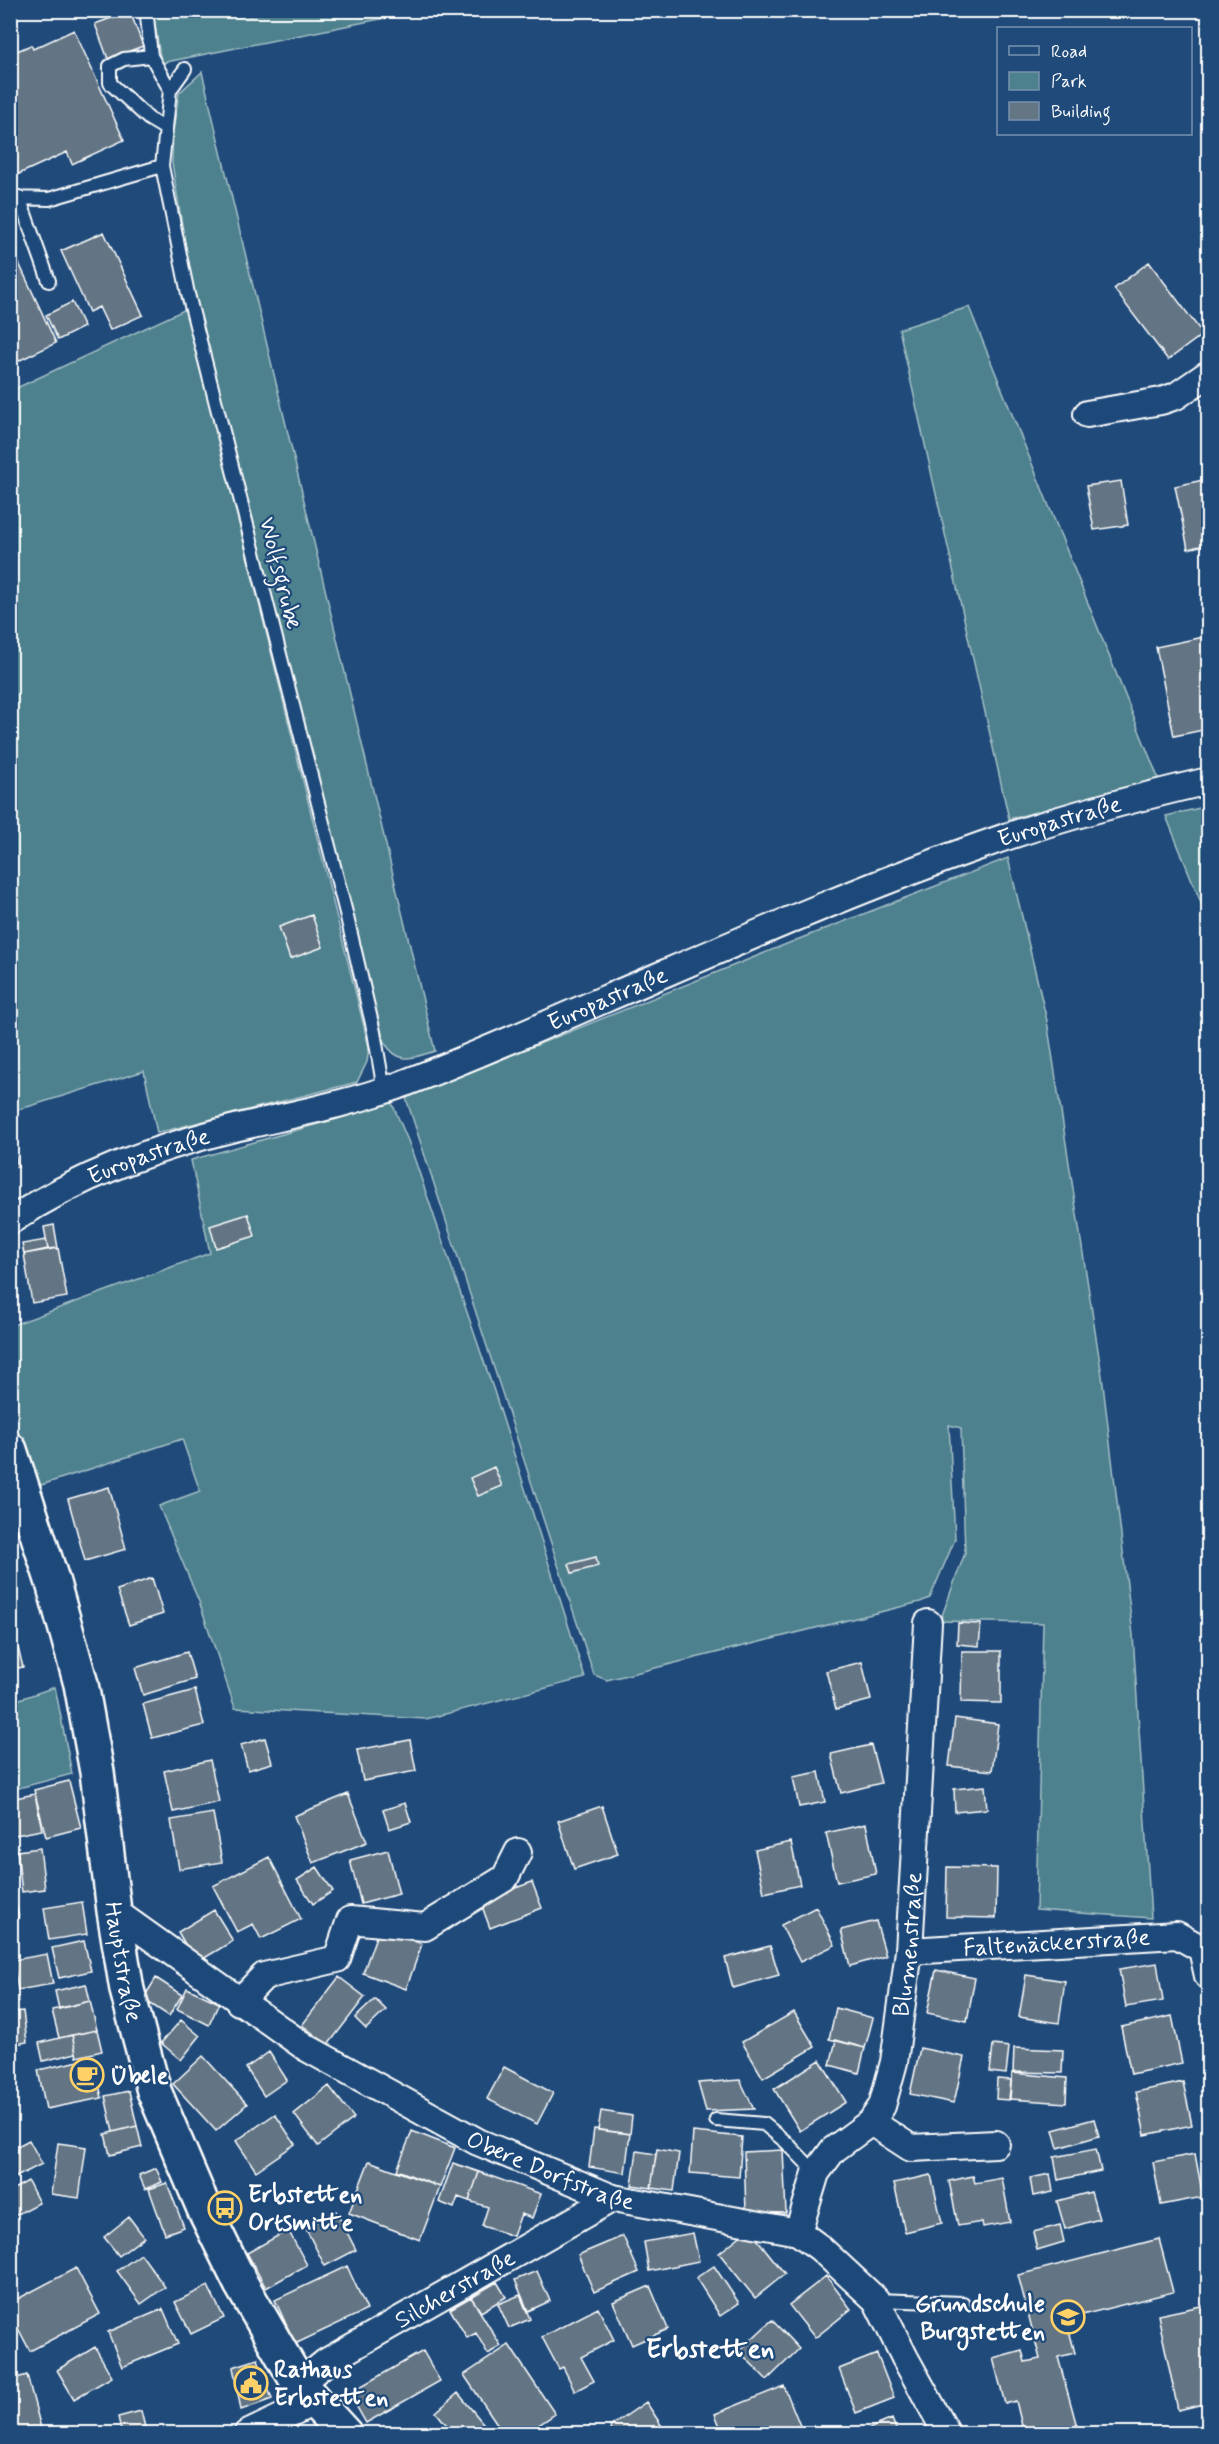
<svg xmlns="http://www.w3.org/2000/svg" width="1219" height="2444" font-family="Mynerve,sans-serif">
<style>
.green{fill:#4d818e;stroke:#a6c0c6;stroke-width:1.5}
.building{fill:#647584;stroke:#fff;stroke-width:1.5}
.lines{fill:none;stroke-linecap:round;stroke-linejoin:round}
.lane-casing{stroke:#fff;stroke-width:16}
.street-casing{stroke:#fff;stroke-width:30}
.secondary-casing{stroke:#fff;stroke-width:38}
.lane{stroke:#1f4a7a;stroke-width:12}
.street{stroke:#1f4a7a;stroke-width:26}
.secondary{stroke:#1f4a7a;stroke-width:33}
.labels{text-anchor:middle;stroke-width:4.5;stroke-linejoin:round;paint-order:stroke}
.street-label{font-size:24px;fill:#fff;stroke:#1f4a7a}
.poi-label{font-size:24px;font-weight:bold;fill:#fff;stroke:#1f4a7a;text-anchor:start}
.quarter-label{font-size:27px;font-weight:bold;fill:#fff;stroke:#1f4a7a}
</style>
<rect width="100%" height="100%" fill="#1f4a7a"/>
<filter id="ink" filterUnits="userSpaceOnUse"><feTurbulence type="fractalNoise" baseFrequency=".0167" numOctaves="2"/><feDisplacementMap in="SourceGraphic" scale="12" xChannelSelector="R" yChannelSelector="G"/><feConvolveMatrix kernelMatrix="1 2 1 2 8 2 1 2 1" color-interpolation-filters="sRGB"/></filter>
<g filter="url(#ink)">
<!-- green -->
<path class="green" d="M278,10L420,11L161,63L153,11H220L251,16Z
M202,72L435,1051C411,1058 400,1066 384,1042L248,500L195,305L172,163L173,131L179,93Z
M969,307L1159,780L1009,819L899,329Z
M186,309L369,1047L367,1062L357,1082L157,1133L144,1071L11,1112L10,391Z
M1208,806V920L1166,816Z
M1008,858L1047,1021L1102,1376L1133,1635L1151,1918L1036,1910L1043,1623L940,1621L965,1553L961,1428L949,1425L955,1539L930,1598L920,1602L607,1680L594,1675L406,1098L799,939Z
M392,1103L409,1143L494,1391L585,1678L426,1719L235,1708L200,1604L159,1506L200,1491L182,1439L35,1487L11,1410L10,1326L210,1253L191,1160Z
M55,1687L72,1774L11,1790V1702Z"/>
<!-- building -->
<path class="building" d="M130,11L143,46L108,59L95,24Z
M74,30L124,140L72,164L67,152L10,178V54L31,45L33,49Z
M104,232L143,315L110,330L99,307L89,312L61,251Z
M10,244L56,343L16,362L10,349Z
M1149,262L1203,334L1168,360L1114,289Z
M72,302L84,327L58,340L46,315Z
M1208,479V544L1188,549L1175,486Z
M1121,481L1128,525L1094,530L1086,486Z
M1204,637L1208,659V729L1174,736L1156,647Z
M312,915L323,947L290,959L279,927Z
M10,1132L18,1167L10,1168Z
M248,1214L255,1236L216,1248L210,1226Z
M54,1225L58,1248L48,1249L44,1227Z
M46,1240L48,1249L24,1254L22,1244Z
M58,1248L67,1297L32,1303L24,1254Z
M494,1467L502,1486L478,1496L470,1478Z
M109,1487L126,1549L85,1561L68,1499Z
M596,1557L598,1566L572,1573L569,1564Z
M152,1578L163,1614L129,1625L117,1590Z
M958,1623L981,1624L979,1646L957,1644Z
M18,1648L23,1667L10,1670V1650Z
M962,1651H1001V1703L961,1702Z
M187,1652L195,1679L143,1695L135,1668Z
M862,1662L871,1700L836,1709L826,1671Z
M195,1690L204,1725L152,1738L143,1704Z
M955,1718L998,1724L992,1771L949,1766Z
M265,1738L272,1763L248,1770L241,1745Z
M410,1740L416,1771L363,1781L357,1750Z
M871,1745L881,1783L841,1793L831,1754Z
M210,1760L219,1802L173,1812L164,1771Z
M819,1772L825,1802L799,1807L793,1777Z
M69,1781L81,1828L46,1837L34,1790Z
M985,1786L987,1809L955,1812L954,1789Z
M35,1794L42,1830L10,1836V1799Z
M348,1794L367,1842L313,1863L294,1816Z
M405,1803L411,1822L389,1829L383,1810Z
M602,1806L618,1854L574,1869L558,1821Z
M213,1813L222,1862L179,1869L171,1820Z
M866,1824L876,1874L837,1882L826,1833Z
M791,1842L800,1885L764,1893L755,1850Z
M40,1848L45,1889L22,1892L17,1851Z
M388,1850L399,1894L361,1904L350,1860Z
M269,1857L301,1919L261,1939L253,1924L237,1932L213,1886Z
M317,1867L333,1891L313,1904L297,1880Z
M947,1867L997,1868L996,1918L946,1917Z
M10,1877L19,1918L10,1920Z
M532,1882L542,1908L490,1928L480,1901Z
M82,1902L87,1934L49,1940L44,1908Z
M816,1907L835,1945L800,1962L781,1925Z
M214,1910L233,1941L196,1963L178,1932Z
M876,1921L886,1956L850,1966L841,1930Z
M379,1928L422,1944L406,1989L363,1973Z
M84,1941L91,1971L59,1978L52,1948Z
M770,1946L779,1975L733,1988L725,1958Z
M47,1954L53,1984L18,1990L13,1960Z
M1157,1963L1163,2001L1126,2007L1119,1969Z
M936,1970L975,1978L967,2021L927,2013Z
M1026,1975L1065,1981L1059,2023L1019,2017Z
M339,1977L365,1997L328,2045L302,2025Z
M156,1978L182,1995L169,2016L143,1999Z
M86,1984L90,2001L59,2009L55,1991Z
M187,1988L219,2003L209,2025L177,2009Z
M375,1999L386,2010L366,2029L355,2018Z
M90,2001L97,2030L59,2038L52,2010Z
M836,2008L873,2018L865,2048L829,2039Z
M23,2011L27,2042L10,2045V2012Z
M794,2012L815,2047L763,2078L742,2042Z
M1172,2016L1182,2063L1131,2074L1121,2027Z
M181,2020L200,2036L181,2060L161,2043Z
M97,2030L102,2051L77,2057L72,2035Z
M72,2035L76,2053L43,2061L39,2043Z
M836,2040L865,2048L859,2073L830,2065Z
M993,2045L1009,2047L1006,2074L990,2072Z
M920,2048L964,2057L954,2103L910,2094Z
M1014,2048L1063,2050L1062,2073L1013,2072Z
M269,2052L287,2080L264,2096L246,2068Z
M203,2056L247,2104L216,2131L173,2084Z
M93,2058L102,2098L46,2109L38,2070Z
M820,2060L846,2102L800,2131L774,2089Z
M504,2067L553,2093L537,2124L487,2099Z
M1012,2073L1067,2078L1066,2103L1010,2099Z
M997,2079L1011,2080L1009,2100L996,2099Z
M740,2080L754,2109L706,2111L698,2083Z
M1183,2082L1192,2125L1145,2135L1136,2092Z
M329,2086L354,2118L318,2146L294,2114Z
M129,2091L137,2126L113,2132L105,2096Z
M601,2111L632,2116L630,2134L598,2130Z
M275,2114L295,2144L256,2171L236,2141Z
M1094,2119L1099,2136L1058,2148L1053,2130Z
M137,2126L142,2147L110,2155L105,2134Z
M594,2129L630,2134L625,2173L589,2167Z
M412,2131L455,2148L440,2187L397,2170Z
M693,2132L742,2137L739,2177L690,2173Z
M29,2140L42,2164L10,2180V2150Z
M58,2143L86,2147L79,2198L51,2194Z
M657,2149L679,2153L674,2191L651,2188Z
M1096,2149L1101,2171L1058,2180L1054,2157Z
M783,2150L786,2213L746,2212L744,2152Z
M637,2151L656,2154L651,2188L632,2185Z
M1195,2154L1203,2197L1161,2205L1153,2162Z
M369,2161L440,2187L420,2240L349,2213Z
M453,2163L479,2172L469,2201L458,2197L454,2208L439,2202Z
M156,2168L162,2182L145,2189L139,2175Z
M479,2172L541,2194L532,2218L521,2214L513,2236L482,2226L488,2207L469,2201Z
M1050,2174L1053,2192L1033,2196L1030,2178Z
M931,2175L942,2223L905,2232L894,2183Z
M973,2176L975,2183L1002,2178L1010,2222L983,2227L982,2222L958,2226L949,2181Z
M28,2181L39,2203L10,2218V2191Z
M167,2183L184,2227L165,2234L149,2189Z
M1091,2192L1099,2219L1065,2229L1057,2201Z
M336,2211L356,2250L325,2266L305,2227Z
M129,2217L144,2237L119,2256L104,2237Z
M1060,2225L1064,2242L1037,2250L1033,2232Z
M749,2229L785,2274L755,2298L719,2253Z
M288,2230L307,2265L266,2288L247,2253Z
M693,2233L699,2261L649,2271L644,2242Z
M623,2236L639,2272L594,2292L578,2255Z
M1159,2239L1173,2292L1066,2319L1075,2353L1058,2357L1079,2434H1024L1016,2401L1005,2404L993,2358L1022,2350L1025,2362L1040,2359L1018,2275Z
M141,2254L165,2287L141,2304L117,2271Z
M347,2266L367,2310L295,2344L275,2300Z
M714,2266L739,2303L720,2316L696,2278Z
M76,2268L100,2314L30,2351L10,2313V2303Z
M537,2271L550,2301L528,2311L515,2280Z
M826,2276L851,2309L815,2338L789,2305Z
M497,2282L506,2297L481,2312L471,2297Z
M208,2286L224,2318L191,2334L175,2302Z
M650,2286L668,2329L632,2345L613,2302Z
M520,2295L530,2319L509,2328L498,2304Z
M471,2297L501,2346L488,2354L476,2333L467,2338L450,2309Z
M1206,2305L1208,2316V2403L1178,2410L1158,2315Z
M598,2308L614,2340L581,2357L594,2381L575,2391L563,2367L559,2369L542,2337Z
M163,2309L178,2344L122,2367L108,2332Z
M772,2320L799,2349L767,2380L739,2351Z
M509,2345L555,2414L525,2434H504L464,2375Z
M95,2347L112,2377L74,2399L57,2370Z
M423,2351L440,2381L366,2423L349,2393Z
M877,2354L894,2398L856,2413L839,2369Z
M258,2359L272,2399L241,2410L233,2367Z
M27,2375L41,2428L20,2434H10V2380Z
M784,2386L801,2428L787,2434H723L715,2414Z
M458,2393L487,2428L480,2434H454L436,2412Z
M646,2402L667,2434H615L610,2427Z
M141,2411L146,2431L153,2429L154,2434H122L118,2417Z
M892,2419L898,2434H859V2433Z"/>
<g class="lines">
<!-- lane casing -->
<g class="lane-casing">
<path id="lane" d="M147,17L151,56L170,90
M151,56L124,59L110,66V83L149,119L164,128
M185,69L170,90L162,166L188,294L346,913L374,1032L384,1090
M19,197L49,281
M10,198L49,199L162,166
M716,2120L764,2124L786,2142L816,2173
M876,2300L963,2303"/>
</g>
<!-- street casing -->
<g class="street-casing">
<g id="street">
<path d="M1087,414L1161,401L1176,396L1208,374"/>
<path id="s1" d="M10,1221C79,1175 155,1148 235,1128C289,1115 344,1105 397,1086C467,1060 536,1029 605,999C729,946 852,891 980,846C1054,819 1131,799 1208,781"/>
<path id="s2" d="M114,1911L305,2047L478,2142L613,2198L798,2232L820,2248L876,2300L905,2358L947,2434"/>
<path id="s3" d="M909,1951L1177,1935L1202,1949L1208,1976"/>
<path d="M239,2002L264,1976L337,1959L350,1920L425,1927L505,1878L518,1852"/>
<path d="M871,2122L911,2148L996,2144"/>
<path id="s4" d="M798,2232L816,2173L833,2150L871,2122L882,2106L894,2062L909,1951L928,1623"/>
<path id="s5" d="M299,2384L326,2362L613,2198"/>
<path d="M247,2434L314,2402"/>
</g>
</g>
<!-- secondary casing -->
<g class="secondary-casing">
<g id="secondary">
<path id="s6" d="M10,1450L53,1583L81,1684L97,1772L114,1911L127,1990L154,2091L205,2211L241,2284L299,2384L345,2434"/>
</g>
</g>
<!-- lane -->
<use href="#lane" class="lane"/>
<!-- street -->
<use href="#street" class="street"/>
<!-- secondary -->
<use href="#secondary" class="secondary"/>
</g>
</g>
<!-- icons -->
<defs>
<g id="cafe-ring" transform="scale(1.725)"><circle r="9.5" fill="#1f4a7a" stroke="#ffd166" stroke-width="1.5"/><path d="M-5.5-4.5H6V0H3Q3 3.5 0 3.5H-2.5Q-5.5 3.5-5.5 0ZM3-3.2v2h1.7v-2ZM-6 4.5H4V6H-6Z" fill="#ffd166"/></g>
<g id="bus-ring" transform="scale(1.725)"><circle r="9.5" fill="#1f4a7a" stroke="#ffd166" stroke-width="1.5"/><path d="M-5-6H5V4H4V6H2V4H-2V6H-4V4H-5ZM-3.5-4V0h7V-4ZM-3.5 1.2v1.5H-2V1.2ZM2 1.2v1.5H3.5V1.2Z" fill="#ffd166"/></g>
<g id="school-ring" transform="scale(1.725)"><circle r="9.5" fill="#1f4a7a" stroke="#ffd166" stroke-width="1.5"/><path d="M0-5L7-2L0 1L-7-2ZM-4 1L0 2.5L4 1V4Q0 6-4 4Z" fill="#ffd166"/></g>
<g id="civic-ring" transform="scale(1.725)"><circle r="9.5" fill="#1f4a7a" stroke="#ffd166" stroke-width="1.5"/><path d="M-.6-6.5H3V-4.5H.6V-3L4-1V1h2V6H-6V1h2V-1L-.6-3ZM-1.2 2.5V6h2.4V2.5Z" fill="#ffd166"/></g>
</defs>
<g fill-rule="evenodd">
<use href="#cafe-ring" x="87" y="2075"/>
<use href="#bus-ring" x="225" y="2208"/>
<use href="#school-ring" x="1068" y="2317"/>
<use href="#civic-ring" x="251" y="2383"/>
</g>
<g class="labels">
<!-- street labels -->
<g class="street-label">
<text transform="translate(281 573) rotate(76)" y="8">Wolfsgrube</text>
<text dy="8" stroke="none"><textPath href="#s1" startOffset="1126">Europastraße</textPath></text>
<text dy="8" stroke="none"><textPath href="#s1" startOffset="640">Europastraße</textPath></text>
<text dy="8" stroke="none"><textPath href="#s1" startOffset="154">Europastraße</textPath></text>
<text dy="8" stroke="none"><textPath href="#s3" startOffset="148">Faltenäckerstraße</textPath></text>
<text dy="8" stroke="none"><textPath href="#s4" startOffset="321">Blumenstraße</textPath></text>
<text dy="8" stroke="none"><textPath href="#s6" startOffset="526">Hauptstraße</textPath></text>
<text dy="8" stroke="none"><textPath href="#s2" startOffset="510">Obere Dorfstraße</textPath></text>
<text dy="8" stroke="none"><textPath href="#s5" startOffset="183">Silcherstraße</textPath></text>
</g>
<!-- poi labels -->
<g class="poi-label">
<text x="110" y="2083">Übele</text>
<text x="248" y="2202">Erbstetten<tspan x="248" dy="28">Ortsmitte</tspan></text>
<text x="1045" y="2311" text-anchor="end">Grundschule<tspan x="1045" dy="28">Burgstetten</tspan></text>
<text x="274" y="2377">Rathaus<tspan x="274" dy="28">Erbstetten</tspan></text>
</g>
<!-- quarter labels -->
<g class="quarter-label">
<text x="710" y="2357">Erbstetten</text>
</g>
</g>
<!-- margin -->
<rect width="1219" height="2444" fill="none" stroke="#1f4a7a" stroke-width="36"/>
<rect x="18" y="18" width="1183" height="2408" fill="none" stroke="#fff" stroke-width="2" filter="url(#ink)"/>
<!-- legend -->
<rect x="997" y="27" width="195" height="108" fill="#1f4a7a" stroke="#7992af" stroke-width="1.5"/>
<rect x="1009" y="46" width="30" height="9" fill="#1f4a7a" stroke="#7992af" stroke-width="1.5"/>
<text x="1051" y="57" font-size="18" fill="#ffffff">Road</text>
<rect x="1009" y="72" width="30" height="18" fill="#4d818e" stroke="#7992af" stroke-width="1.5"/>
<text x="1051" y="87" font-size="18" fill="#ffffff">Park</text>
<rect x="1009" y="102" width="30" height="18" fill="#647584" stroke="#7992af" stroke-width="1.5"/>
<text x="1051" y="117" font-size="18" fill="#ffffff">Building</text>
</svg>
